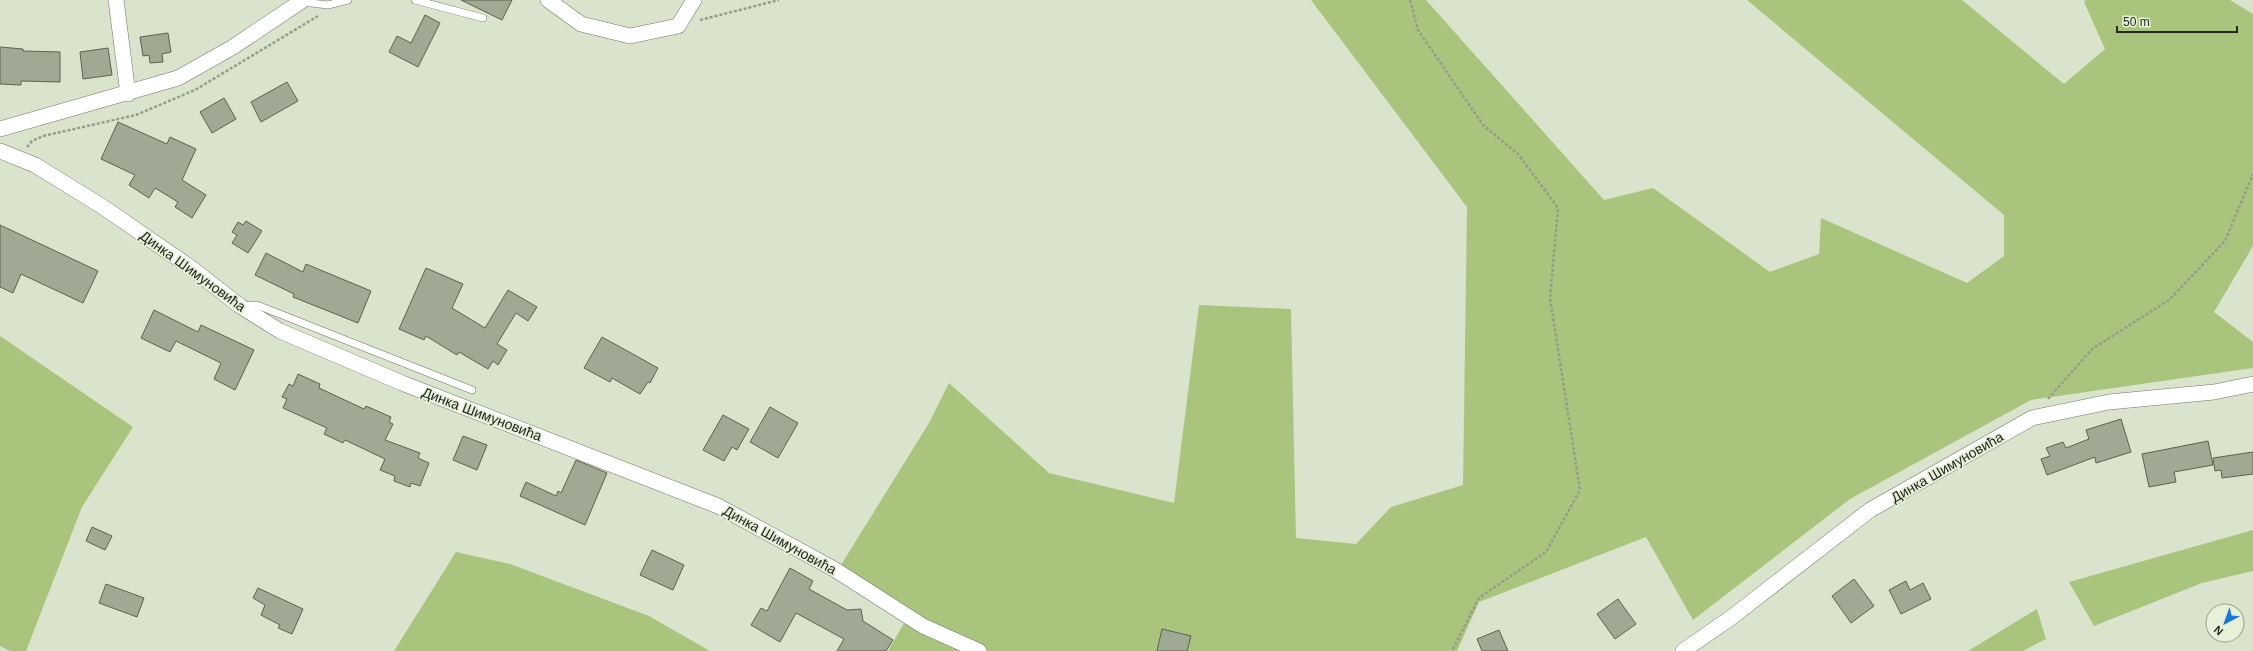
<svg xmlns="http://www.w3.org/2000/svg" width="2253" height="651" font-family="Helvetica,sans-serif">
<style>
.green{fill:#a9c57d}
.building{fill:#9fa993;stroke:#5b634f}
.lines{fill:none;stroke-linecap:round;stroke-linejoin:round}
.lane-casing{stroke:#6f7863;stroke-width:8}
.street-casing{stroke:#6f7863;stroke-width:16}
.path{stroke:#959c8a;stroke-width:2.5;stroke-dasharray:3 2;stroke-linecap:butt}
.lane{stroke:#fff;stroke-width:7}
.street{stroke:#fff;stroke-width:15}
.labels{text-anchor:middle;stroke-width:3.5;stroke-linejoin:round;paint-order:stroke}
.street-label{font-size:14px;fill:#23271e;stroke:#e7f1d9}
</style>
<rect width="100%" height="100%" fill="#dae4cc"/>
<!-- green -->
<path class="green" d="M1311,0H1426L1604,200L1653,188L1770,272L1819,254L1821,218L1967,283L2004,256V215L1747,0H1962L2064,84L2105,49L2084,2L2086,0H2230L2253,14V246L2214,312L2253,342V368L2031,400L1850,499L1693,620L1646,537L1479,602L1457,651H888L911,611L841,565L929,423L949,383L1049,473L1174,503L1199,305L1291,309L1296,538L1356,544L1391,507L1463,485L1467,207Z
M0,336L133,427L82,507L26,651H10L0,646Z
M2253,530V571L2202,583L2094,626L2069,582Z
M456,552L510,564L649,616L710,651H394Z
M2037,609L2046,639L2023,651H1968Z"/>
<!-- building -->
<path class="building" d="M461,0H512L502,20Z
M425,15L440,23L418,67L389,52L397,36L411,43Z
M168,33L171,52L162,54L163,62L150,63L149,55L143,56L140,37Z
M0,47L23,49V51L60,52V82L21,81V85L0,84Z
M108,48L112,75L83,79L80,52Z
M287,82L298,101L261,122L251,102Z
M224,98L236,119L212,133L200,112Z
M118,122L167,144L170,137L196,149L182,180L206,195L192,218L175,207L178,202L155,188L149,198L129,185L135,175L101,159Z
M246,221L262,231L248,253L232,243L237,235L232,232L238,222L243,225Z
M0,225L98,271L83,303L21,274L13,293L0,287Z
M266,253L303,272L306,264L371,291L358,323L293,297L294,294L255,275Z
M426,268L463,284L452,308L485,328L508,290L537,307L528,321L516,313L497,344L507,350L498,365L493,361L488,369L459,352L457,355L426,336L424,340L399,329Z
M154,310L198,332L201,325L254,350L235,390L214,379L221,363L176,341L170,352L141,338Z
M602,337L658,368L650,383L648,382L640,394L612,378L610,382L584,368Z
M298,374L320,384L319,388L364,409L366,406L391,417L389,422L393,424L385,440L420,453L418,458L429,463L420,486L411,483L410,487L394,481L395,476L380,470L385,459L345,440L343,443L324,434L327,428L283,408L287,399L282,397L289,384L293,386Z
M770,407L798,423L778,458L750,442Z
M723,415L749,429L737,450L732,447L724,461L703,450Z
M2121,419L2131,452L2096,463L2095,457L2047,475L2041,459L2050,456L2046,448L2063,442L2066,448L2089,439L2086,430Z
M463,436L487,445L477,470L453,460Z
M2208,441L2213,465L2174,472L2176,482L2149,487L2142,454Z
M2253,452V474L2222,478L2221,470L2215,471L2213,458Z
M576,460L607,473L585,525L520,496L526,482L556,496L558,491L561,493Z
M92,527L112,536L105,550L86,541Z
M652,550L684,565L673,590L640,575Z
M790,568L813,581L809,589L847,610L861,609L863,621L893,640L886,651H837L844,639L796,613L780,642L751,625L761,608L767,611Z
M1854,579L1874,606L1851,623L1832,596Z
M1906,581L1910,590L1923,583L1931,599L1901,614L1889,590Z
M106,584L144,598L137,617L99,603Z
M258,588L303,609L292,634L278,628L280,625L261,615L265,605L253,598Z
M1618,599L1636,624L1615,639L1597,614Z
M1162,629L1191,636L1187,651H1157Z
M1499,630L1508,651H1482L1477,639Z"/>
<g class="lines">
<!-- lane casing -->
<g class="lane-casing">
<path id="lane" d="M415,0L483,18
M302,2L328,5L348,0
M244,306L257,305L472,390"/>
</g>
<!-- street casing -->
<g class="street-casing">
<path id="street" d="M116,0L128,94
M548,0L581,24L630,36L678,26L694,0
M0,129L178,78L233,47L303,0
M0,151L35,165L103,207L190,267L240,306L280,331L402,383L718,506L834,569L923,626L979,651
M1683,651L1732,617L1870,510L2032,418L2109,402L2214,392L2253,384"/>
</g>
<!-- path -->
<path class="path" d="M1410,0L1418,30L1483,125L1518,154L1558,208L1550,298L1580,490L1546,552L1479,598L1452,651
M700,20L779,0
M27,147L32,141L43,136L136,115L195,90L318,16
M2048,399L2092,349L2169,300L2225,241L2253,174"/>
<!-- lane -->
<use href="#lane" class="lane"/>
<!-- street -->
<use href="#street" class="street"/>
</g>
<g class="labels">
<!-- street labels -->
<g class="street-label">
<text transform="translate(193 271) rotate(36)" y="5">Динка Шимуновића</text>
<text transform="translate(482 414) rotate(21)" y="5">Динка Шимуновића</text>
<text transform="translate(1947 467) rotate(-30)" y="5">Динка Шимуновића</text>
<text transform="translate(780 540) rotate(29)" y="5">Динка Шимуновића</text>
</g>
</g>
<!-- north arrow -->
<g transform="translate(2225 623) rotate(221)"><circle r="19" fill="#e7f1d9" stroke="#99a08e"/>
<path d="M0-3L7 15L0 10L-7 15Z" fill="#1876df"/>
<text y="-6" font-size="11" font-weight="bold" text-anchor="middle" fill="#23271e">N</text>
</g>
<!-- scale -->
<path d="M2117 26v6h120v-6" fill="none" stroke="#23271e" stroke-width="2"/>
<text x="2123" y="26" font-size="12" fill="#23271e" stroke="#e7f1d9" stroke-width="3" paint-order="stroke">50 m</text>
</svg>
